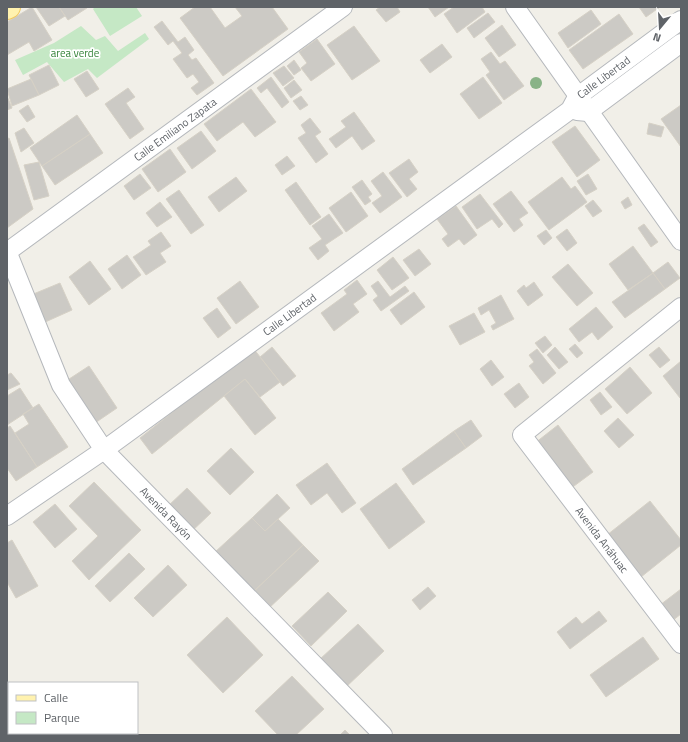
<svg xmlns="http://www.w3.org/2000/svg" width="688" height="742" font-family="'Titillium Web',sans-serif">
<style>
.green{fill:#c5e8c5}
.building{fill:#cccac5;stroke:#d6d1c6}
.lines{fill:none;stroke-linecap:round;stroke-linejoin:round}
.street-casing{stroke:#b5b8bc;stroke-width:20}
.primary-casing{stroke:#f2c960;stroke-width:24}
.street{stroke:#fff;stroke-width:18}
.primary{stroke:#fff2af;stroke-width:22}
.tree{fill:#89b387}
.labels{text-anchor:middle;stroke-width:3.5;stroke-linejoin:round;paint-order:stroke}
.park-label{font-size:11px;fill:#348238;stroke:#fff}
.street-label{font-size:11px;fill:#5f6368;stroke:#fff}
</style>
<rect width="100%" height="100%" fill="#f1efe8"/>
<!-- green -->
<path class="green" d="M95,7H136L142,16L110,36L93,9Z
M81,26L96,40L105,36L118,51L145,33L149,39L97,78L88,69L64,82L47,62L23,75L15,60L54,43Z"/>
<!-- building -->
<path class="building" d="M32,7L52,40L34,51L29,42L7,55V22Z
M36,7H59L65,16L49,26Z
M59,7H87V8L68,20Z
M195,7H210L225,28L242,16L235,7H272L288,29L223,76L180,18Z
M380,7H397L400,12L386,22L376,10Z
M428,7H449L435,17Z
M454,7H482L485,12L457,33L444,14Z
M639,7H660L646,17Z
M591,10L601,24L568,48L558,33Z
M488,13L495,22L474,38L467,28Z
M619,14L633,34L583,69L569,50Z
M162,21L178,42L185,37L194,50L188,55L192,60L196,58L214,83L197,95L191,88L199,82L193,74L187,78L173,59L182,53L173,41L168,45L154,27Z
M502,25L516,45L499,57L485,38Z
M354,26L380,61L352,80L327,45Z
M317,39L335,64L311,81L301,68L307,63L299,52Z
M442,44L452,57L430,73L420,60Z
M491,52L500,64L505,61L524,86L504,100L486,75L490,72L481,59Z
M294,60L301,70L294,75L287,66Z
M49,65L59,85L39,95L29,75Z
M284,66L294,78L283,86L273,73Z
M87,71L99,89L86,97L74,79Z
M271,77L289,102L282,108L267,88L261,93L257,88Z
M483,77L502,103L479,119L460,94Z
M31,79L39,95L12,106L7,89Z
M294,80L302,90L291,98L284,88Z
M128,88L135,97L126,103L144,129L130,139L105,104Z
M251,89L276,122L255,137L243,122L217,141L204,124Z
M7,96L12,108L7,110Z
M301,96L308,105L300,110L293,101Z
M28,105L35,117L27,122L19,111Z
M681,105V147L661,119Z
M354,112L375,141L362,150L352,136L336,148L329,139L346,127L341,121Z
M77,115L90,134L42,166L30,148Z
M310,118L321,132L315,136L328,154L316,163L298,138L306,133L301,125Z
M649,123L664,127L661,137L647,134Z
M575,126L600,160L577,177L552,142Z
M24,128L34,143L21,152L15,133Z
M201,131L216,151L192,169L177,148Z
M90,134L103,153L55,185L42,166Z
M9,138L33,209L7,228V139Z
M170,149L186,172L158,192L142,169Z
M287,156L295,166L282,175L275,165Z
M409,159L418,172L409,179L417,189L407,197L389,173Z
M39,162L49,196L34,200L24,165Z
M383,172L402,197L380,213L372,203L382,196L371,181Z
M140,174L151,188L134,200L124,186Z
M588,174L597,189L586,195L577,181Z
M236,177L247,191L219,212L208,197Z
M562,177L571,189L575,186L587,202L549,230L528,202Z
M362,180L372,194L368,197L371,201L365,205L352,187Z
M296,182L321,217L310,225L285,190Z
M179,190L204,225L191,234L166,199Z
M511,191L528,213L519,219L523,225L514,232L493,204Z
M351,192L368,216L346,232L329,208Z
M480,194L503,224L499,228L492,219L477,229L462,207Z
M628,197L632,205L625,209L621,202Z
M593,200L602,211L593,217L585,206Z
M160,202L172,217L157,227L146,213Z
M456,206L477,235L464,245L459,239L448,247L442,239L448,234L437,219Z
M329,214L343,233L325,245L329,251L318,260L309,248L322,239L312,226Z
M644,224L658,242L651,247L638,228Z
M567,229L577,243L567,251L556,237Z
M546,230L552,238L544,245L537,236Z
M161,232L171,246L160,253L166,262L146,275L133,257L151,245L148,241Z
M633,246L653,273L628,290L609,264Z
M419,249L431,264L415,276L403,260Z
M127,255L141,275L122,289L108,269Z
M393,257L409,278L392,290L377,270Z
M90,261L111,289L89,305L69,277Z
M668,262L680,278L665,289L653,273Z
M568,264L593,293L577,306L552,277Z
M653,273L665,289L625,318L612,302Z
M357,280L367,294L353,304L359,312L334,331L321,313L347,294L344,290Z
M240,281L259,307L236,324L217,298Z
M378,281L390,297L405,286L409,291L381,311L373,300L378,296L371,286Z
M534,282L543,295L528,306L517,291L524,285L526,288Z
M60,283L72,310L43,323L31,295Z
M414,292L425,307L401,325L390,310Z
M501,295L514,319L493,330L491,326L496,323L489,310L481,315L478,308Z
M596,307L613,327L598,340L592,332L579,342L569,329Z
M217,308L231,328L218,338L203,318Z
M474,313L485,332L460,345L449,326Z
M545,336L552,345L543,353L535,343Z
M575,344L583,353L577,358L569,349Z
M272,347L296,376L283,386L260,357Z
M555,347L568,362L559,369L547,355Z
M659,347L670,360L660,368L649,355Z
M253,348L280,382L260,397L245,379L152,454L140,438Z
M537,349L556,373L543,384L529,366L534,362L529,355Z
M491,360L504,377L492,386L480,369Z
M681,361V397L680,398L663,376Z
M89,366L117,408L92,425L63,383Z
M630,367L652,393L627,414L605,389Z
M11,373L20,384L7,390V375Z
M245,379L276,418L255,435L224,396Z
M519,383L529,397L515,408L504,394Z
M20,388L33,408L7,425V396Z
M600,392L612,407L601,415L590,400Z
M39,404L68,447L37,467L15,433L29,424L23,414Z
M618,418L634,435L619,448L604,431Z
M471,420L482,436L466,448L454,431Z
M558,425L593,472L570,489L535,443Z
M10,426L37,467L16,481L7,468V428Z
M454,431L466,448L413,485L402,469Z
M231,448L254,472L230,495L207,471Z
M327,463L356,503L342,513L327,493L311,505L296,485Z
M94,482L141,530L89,580L72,561L98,536L69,506Z
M396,483L425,522L389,549L360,509Z
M187,488L211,513L190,533L166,508Z
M277,494L290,508L265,531L252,518Z
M650,501L681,540V545L641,577L607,535Z
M55,504L77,529L55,548L33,522Z
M252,518L265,531L278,519L303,545L252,593L214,553Z
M12,540L38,586L16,598L7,582V543Z
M303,545L319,561L268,609L252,593Z
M129,553L145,569L110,602L95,586Z
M168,565L187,585L153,617L134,598Z
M428,587L436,596L420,610L412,600Z
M681,589V614L672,621L660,605Z
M328,592L347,611L311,646L292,626Z
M599,611L607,621L570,649L557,632L576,617L582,624Z
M227,617L263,655L223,693L187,655Z
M358,624L384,651L345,688L319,660Z
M643,637L659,659L606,697L590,675Z
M292,676L324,709L296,735H278L255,711Z
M345,730L350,735H340Z"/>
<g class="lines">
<!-- street casing -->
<g class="street-casing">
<g id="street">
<path d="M515,7L681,241"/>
<path d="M577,111L588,112L681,43"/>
<path id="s1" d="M7,251L61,385L104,450L383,735"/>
<path id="s2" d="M7,252L343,7"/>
<path id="s3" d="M681,307L522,435L681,644"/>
<path id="s4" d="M7,516L104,450L570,110L577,97L681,20"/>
<path d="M7,701L9,705"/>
<path d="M24,733L25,735"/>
</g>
</g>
<!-- primary casing -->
<g class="primary-casing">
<path id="primary" d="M7,8L9,7"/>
</g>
<!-- street -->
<use href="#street" class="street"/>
<!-- primary -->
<use href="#primary" class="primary"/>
</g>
<!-- trees -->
<circle class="tree" cx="536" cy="83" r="6"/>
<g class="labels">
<!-- park labels -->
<g class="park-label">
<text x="75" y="57">area verde</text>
</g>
<!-- street labels -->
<g class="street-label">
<text dy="4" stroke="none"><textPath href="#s4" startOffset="742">Calle Libertad</textPath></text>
<text dy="4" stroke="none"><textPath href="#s2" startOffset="208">Calle Emiliano Zapata</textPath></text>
<text dy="4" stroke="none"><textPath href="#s4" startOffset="347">Calle Libertad</textPath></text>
<text dy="4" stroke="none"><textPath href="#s1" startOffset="311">Avenida Rayón</textPath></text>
<text dy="4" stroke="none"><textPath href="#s3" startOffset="336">Avenida Anáhuac</textPath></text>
</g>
</g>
<!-- border -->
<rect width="688" height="742" fill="none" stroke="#5f6368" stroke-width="16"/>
<!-- legend -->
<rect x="8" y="682" width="130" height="52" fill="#ffffff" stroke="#bfc1c3"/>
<rect x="16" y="695" width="20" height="6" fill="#fff2af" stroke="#bfc1c3"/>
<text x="44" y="702" font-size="12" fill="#5f6368">Calle</text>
<rect x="16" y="712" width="20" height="12" fill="#c5e8c5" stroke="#bfc1c3"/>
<text x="44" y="722" font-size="12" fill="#5f6368">Parque</text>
<!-- north arrow -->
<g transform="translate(660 28) rotate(198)" stroke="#ffffff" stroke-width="3" paint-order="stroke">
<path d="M0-3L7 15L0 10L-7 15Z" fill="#5f6368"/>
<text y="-6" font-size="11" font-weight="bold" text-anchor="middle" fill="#5f6368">N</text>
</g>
</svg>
